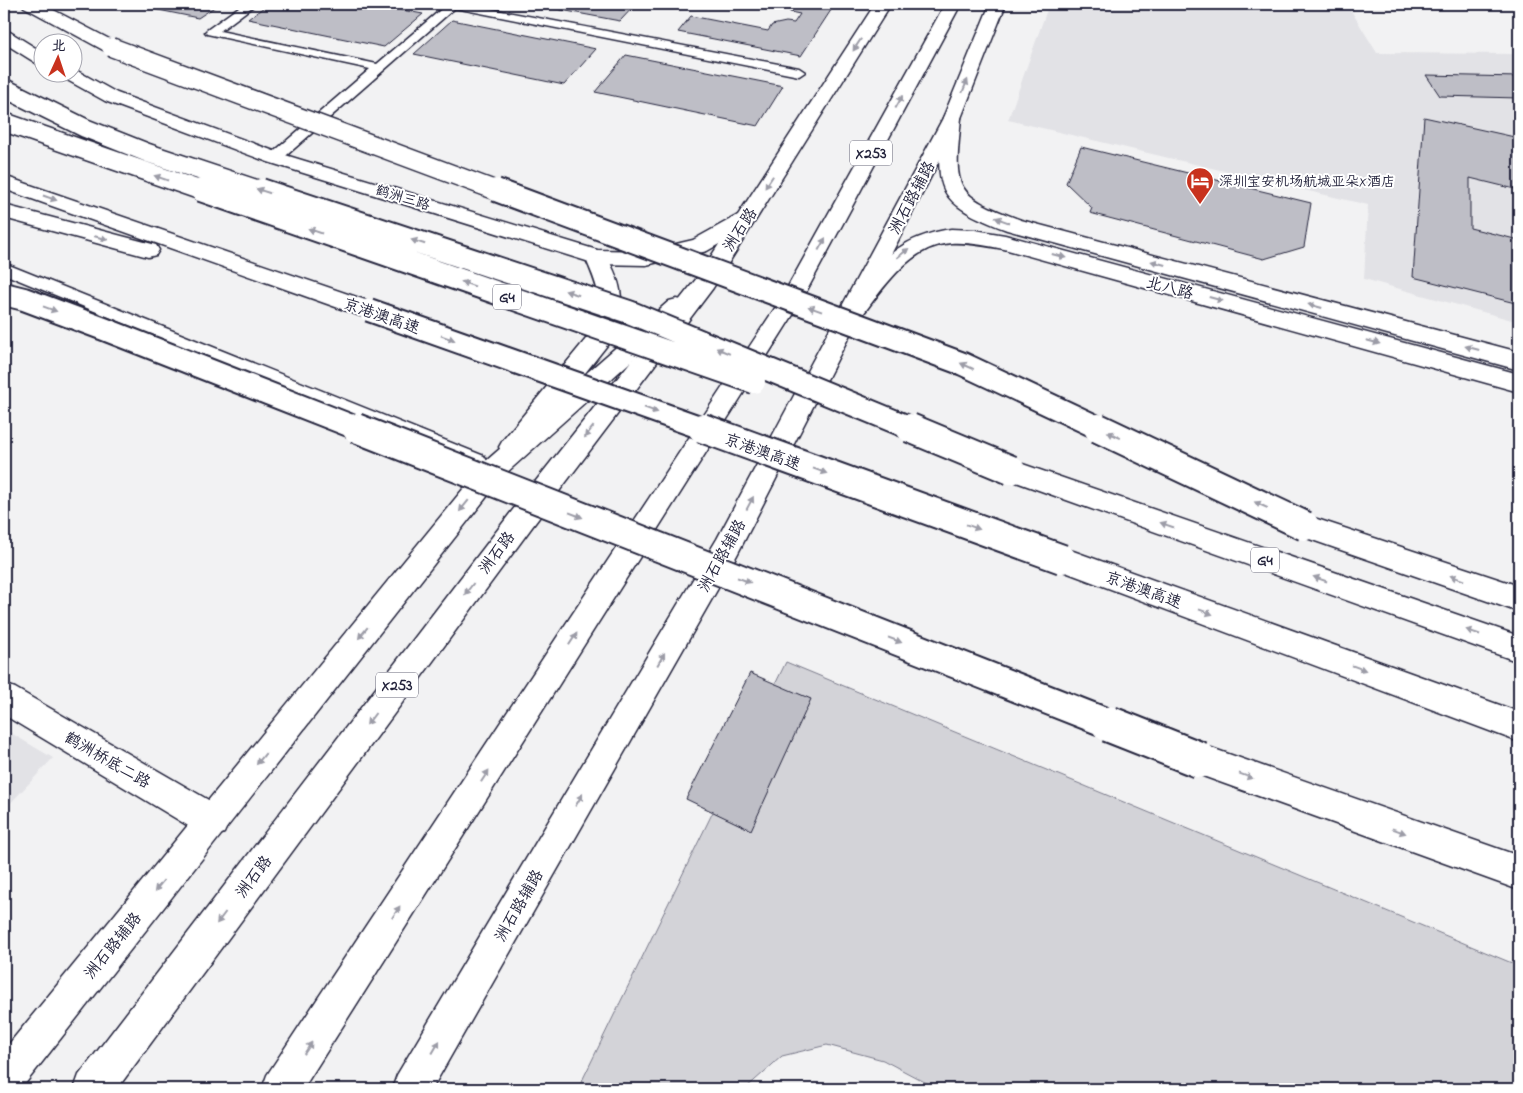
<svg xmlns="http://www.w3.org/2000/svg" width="1523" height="1093" font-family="'Indie Flower','LXGW WenKai TC',sans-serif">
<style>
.built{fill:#e2e2e6}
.green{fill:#d3d3d8;stroke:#7a7a8a}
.building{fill:#bebec6;stroke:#22223b}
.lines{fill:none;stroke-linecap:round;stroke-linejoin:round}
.service-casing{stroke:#22223b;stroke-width:3}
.minor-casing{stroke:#22223b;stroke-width:3}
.tertiary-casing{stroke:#22223b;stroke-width:3}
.secondary-casing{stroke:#22223b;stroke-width:3}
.primary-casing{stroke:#22223b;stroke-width:3}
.motorway-casing{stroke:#22223b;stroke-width:3}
.service{fill:#fff;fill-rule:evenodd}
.minor{fill:#fff;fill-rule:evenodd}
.tertiary{fill:#fff;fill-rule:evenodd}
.secondary{fill:#fff;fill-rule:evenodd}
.primary{fill:#fff;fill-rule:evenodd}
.motorway{fill:#fff;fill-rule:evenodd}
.motorway-bridge-far3-casing{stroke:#22223b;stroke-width:21;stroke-linecap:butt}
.motorway-bridge-far2-casing{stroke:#22223b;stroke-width:26;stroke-linecap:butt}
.motorway-bridge-far1-casing{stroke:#22223b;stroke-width:32;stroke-linecap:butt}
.motorway-bridge-casing{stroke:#22223b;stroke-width:39;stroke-linecap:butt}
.motorway-bridge-far3{stroke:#fff;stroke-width:18}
.motorway-bridge-far2{stroke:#fff;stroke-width:22}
.motorway-bridge-far1{stroke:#fff;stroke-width:28}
.motorway-bridge{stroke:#fff;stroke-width:35}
.oneway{fill:#9c9ca7}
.labels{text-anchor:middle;stroke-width:4;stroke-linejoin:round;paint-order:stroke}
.far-poi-label{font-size:14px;fill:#22223b;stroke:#fff;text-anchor:start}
.far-street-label{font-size:14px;fill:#22223b;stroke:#fff}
.shield{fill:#fff;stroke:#646476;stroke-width:1}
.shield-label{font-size:15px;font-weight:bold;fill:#22223b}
.street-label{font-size:16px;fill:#22223b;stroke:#fff}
</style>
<rect width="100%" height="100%" fill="#f2f2f3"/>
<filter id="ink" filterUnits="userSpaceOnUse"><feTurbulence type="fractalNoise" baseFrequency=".02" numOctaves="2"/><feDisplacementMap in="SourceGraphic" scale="10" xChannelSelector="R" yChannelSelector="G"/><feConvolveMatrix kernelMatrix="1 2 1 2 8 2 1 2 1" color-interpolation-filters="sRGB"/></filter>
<g filter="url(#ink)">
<!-- built -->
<path class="built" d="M1049,4H1347L1377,53L1519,54V322L1364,279L1368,205L1008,120Z
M4,729L53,758L4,810Z"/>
<!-- green -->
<path class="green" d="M786,662L1519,966V1089H938L883,1060L827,1045L782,1056L745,1089H578Z"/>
<!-- building -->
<path class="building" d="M129,4H219L198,18Z
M268,4H370L423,14L384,47L248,19Z
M529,4H636L620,21Z
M787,4H835L801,56L678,32L691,16L768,31L772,25L786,22L794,23L800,14L790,12L785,6Z
M452,20L596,49L564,85L414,54Z
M626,55L783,86L758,126L595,92Z
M1426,75L1519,77V98L1440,96Z
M1424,117L1519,138V190L1470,178V228L1519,240V304L1413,277Z
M1081,147L1311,203L1304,247L1264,259L1090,213L1092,208L1066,183Z
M750,673L811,699L751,830L686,799Z"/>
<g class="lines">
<!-- service casing -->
<g class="service-casing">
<path id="service" d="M243,4H256L220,31L377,64L445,6L444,4H465L799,68L805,72L799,76L455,8L280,161H270L268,158L270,155L370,69L207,34L205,32L207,30Z
M4,263L484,456L487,461L484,466L478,468L472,466L4,274Z"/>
</g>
<!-- minor casing -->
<g class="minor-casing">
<path id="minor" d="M596,250L604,252C624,285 628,310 608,344L521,454L512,457L503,454L499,447L503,440L590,334C606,303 598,287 585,257L588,252Z
M4,684L15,688L224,809L229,821L224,833L212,838L200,833L4,715Z"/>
</g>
<!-- tertiary casing -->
<g class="tertiary-casing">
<path id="tertiary" d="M4,31L10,32L42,52V64L36,63L4,43Z
M72,68L117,93L282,154L597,250L646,251L693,240L738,215L745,213L752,215L755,220L752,225L707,251L699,253L646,265L596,264L268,162L105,101L60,76L58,72H72Z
M952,112L959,114L961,118C954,190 952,194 1021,220L1519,352V370L1007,230C936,203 934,191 943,118L945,114Z
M951,229L975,230L1005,235L1519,374V392L1004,249C987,246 969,242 951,243C910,246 884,287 861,317L853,319L845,317L842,311L845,305C880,264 894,238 951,229Z"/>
</g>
<!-- secondary casing -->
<g class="secondary-casing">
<path id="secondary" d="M990,4H1006L961,118L737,555L432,1089H392L397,1075L717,539L943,118Z
M677,299L685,301L688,307L685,313L504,475L21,1089H4V1050L486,461L669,301Z"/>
</g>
<!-- primary casing -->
<g class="primary-casing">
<path id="primary" d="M875,4H891L713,288L532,527L117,1089H74L79,1075L512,511L697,278Z
M945,4H961L798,307L303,1089H262L267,1075L781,299Z"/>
</g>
<!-- motorway casing -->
<g class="motorway-casing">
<path id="motorway" d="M22,4H42L117,43L120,47L117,51L111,52L105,51L24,7Z
M4,176L377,304L380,310L377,316L369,318L361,316L4,189Z
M4,205L156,245L159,250L156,255L148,257L4,218Z
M1011,460L1519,636V662L1002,477L998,470L1002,463Z
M1305,515L1519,586V612L1295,534L1291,526L1295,518Z
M1062,547L1519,712V742L1052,567L1048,559L1052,551Z
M1200,744L1519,856V890L1189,771L1184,760L1189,749Z"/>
</g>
<!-- service -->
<use href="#service" class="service"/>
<!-- minor -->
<use href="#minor" class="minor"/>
<!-- tertiary -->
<use href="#tertiary" class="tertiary"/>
<!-- secondary -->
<use href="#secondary" class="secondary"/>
<!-- primary -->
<use href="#primary" class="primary"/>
<!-- motorway -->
<use href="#motorway" class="motorway"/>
<!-- motorway-bridge-far3 casing -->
<g class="motorway-bridge-far3-casing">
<path id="motorway-bridge-far3" d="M111,47L500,192
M4,88L85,128L148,153L265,192
M4,122L205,192"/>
</g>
<!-- motorway-bridge-far2 casing -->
<g class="motorway-bridge-far2-casing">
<path id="motorway-bridge-far2" d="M201,190L754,382
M261,190L629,312L913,429
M496,190L963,364L1101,429
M4,294L24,299L104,329L359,429
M369,310L705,429"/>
</g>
<!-- motorway-bridge-far1 casing -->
<g class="motorway-bridge-far1-casing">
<path id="motorway-bridge-far1" d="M356,428L1112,725
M702,428L1062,559
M910,428L1011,470
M1098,428L1305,526"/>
</g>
<!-- motorway-bridge casing -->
<g class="motorway-bridge-casing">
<path id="motorway-bridge" d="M1109,724L1200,760"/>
</g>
<!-- motorway-bridge-far3 -->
<use href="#motorway-bridge-far3" class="motorway-bridge-far3"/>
<!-- motorway-bridge-far2 -->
<use href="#motorway-bridge-far2" class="motorway-bridge-far2"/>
<!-- motorway-bridge-far1 -->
<use href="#motorway-bridge-far1" class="motorway-bridge-far1"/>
<!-- motorway-bridge -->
<use href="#motorway-bridge" class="motorway-bridge"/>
</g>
<!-- one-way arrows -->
<defs><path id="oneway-solid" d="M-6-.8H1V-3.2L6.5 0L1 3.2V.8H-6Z" transform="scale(1.25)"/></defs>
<g class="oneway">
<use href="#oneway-solid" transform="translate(857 45) rotate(123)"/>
<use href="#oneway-solid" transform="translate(965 86) rotate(-68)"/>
<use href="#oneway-solid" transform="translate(899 102) rotate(-61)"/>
<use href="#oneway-solid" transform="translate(161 178) rotate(-161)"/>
<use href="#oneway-solid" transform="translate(769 182) rotate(123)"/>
<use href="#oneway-solid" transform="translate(263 191) rotate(-162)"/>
<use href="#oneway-solid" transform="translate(50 198) rotate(19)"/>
<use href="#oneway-solid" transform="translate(1002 220) rotate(-160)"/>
<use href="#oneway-solid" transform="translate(315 231) rotate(-161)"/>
<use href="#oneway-solid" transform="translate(101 238) rotate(15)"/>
<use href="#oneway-solid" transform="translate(418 242) rotate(-162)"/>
<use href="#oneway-solid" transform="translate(822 244) rotate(-61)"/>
<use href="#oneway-solid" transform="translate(903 253) rotate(-38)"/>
<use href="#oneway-solid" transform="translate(1059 256) rotate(15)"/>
<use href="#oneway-solid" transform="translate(1158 263) rotate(-165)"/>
<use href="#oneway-solid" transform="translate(468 284) rotate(-161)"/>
<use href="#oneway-solid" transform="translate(572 293) rotate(-162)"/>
<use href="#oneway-solid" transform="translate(1216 299) rotate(15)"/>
<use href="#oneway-solid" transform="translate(1315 306) rotate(-165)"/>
<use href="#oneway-solid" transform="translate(50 309) rotate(20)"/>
<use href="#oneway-solid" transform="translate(815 309) rotate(-160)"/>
<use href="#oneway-solid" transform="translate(448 338) rotate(19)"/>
<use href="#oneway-solid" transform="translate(1373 342) rotate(15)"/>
<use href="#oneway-solid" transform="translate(1472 348) rotate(-165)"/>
<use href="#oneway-solid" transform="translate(723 351) rotate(-157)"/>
<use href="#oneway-solid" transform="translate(967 366) rotate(-156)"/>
<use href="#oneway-solid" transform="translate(651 410) rotate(20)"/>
<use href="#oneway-solid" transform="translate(589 432) rotate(128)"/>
<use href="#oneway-solid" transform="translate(1114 435) rotate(-155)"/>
<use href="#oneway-solid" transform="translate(820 471) rotate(20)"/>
<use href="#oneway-solid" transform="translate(750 503) rotate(-62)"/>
<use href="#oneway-solid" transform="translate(1261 505) rotate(-155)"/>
<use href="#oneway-solid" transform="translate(464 506) rotate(129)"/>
<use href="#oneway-solid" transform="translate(576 515) rotate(21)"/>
<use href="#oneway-solid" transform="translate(1167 525) rotate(-161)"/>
<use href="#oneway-solid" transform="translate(973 527) rotate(20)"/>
<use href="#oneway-solid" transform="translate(1457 578) rotate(-161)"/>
<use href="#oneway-solid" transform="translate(1320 579) rotate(-161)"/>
<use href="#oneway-solid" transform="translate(744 580) rotate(21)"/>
<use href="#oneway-solid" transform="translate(469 589) rotate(127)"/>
<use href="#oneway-solid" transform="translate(1206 612) rotate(20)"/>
<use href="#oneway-solid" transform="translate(1473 632) rotate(-161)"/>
<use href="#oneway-solid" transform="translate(363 633) rotate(129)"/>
<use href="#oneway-solid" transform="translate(573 639) rotate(-57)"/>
<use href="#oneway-solid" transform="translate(895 640) rotate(21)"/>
<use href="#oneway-solid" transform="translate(661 659) rotate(-60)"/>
<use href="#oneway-solid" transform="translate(1359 668) rotate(20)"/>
<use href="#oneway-solid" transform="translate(371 719) rotate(127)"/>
<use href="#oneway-solid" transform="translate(261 759) rotate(129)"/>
<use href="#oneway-solid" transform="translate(485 776) rotate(-57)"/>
<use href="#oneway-solid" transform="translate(1246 776) rotate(20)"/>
<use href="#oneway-solid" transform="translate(579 800) rotate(-60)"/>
<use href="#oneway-solid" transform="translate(1399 831) rotate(20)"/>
<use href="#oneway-solid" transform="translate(159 886) rotate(129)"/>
<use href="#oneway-solid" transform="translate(396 912) rotate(-57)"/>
<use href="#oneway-solid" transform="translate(221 918) rotate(127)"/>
<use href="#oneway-solid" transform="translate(436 1047) rotate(-60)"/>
<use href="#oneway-solid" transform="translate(308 1048) rotate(-57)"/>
</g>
</g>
<!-- icons -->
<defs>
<g id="hotel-pin" transform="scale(1.4375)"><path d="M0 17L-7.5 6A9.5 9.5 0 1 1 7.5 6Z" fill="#c8321e" stroke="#fff"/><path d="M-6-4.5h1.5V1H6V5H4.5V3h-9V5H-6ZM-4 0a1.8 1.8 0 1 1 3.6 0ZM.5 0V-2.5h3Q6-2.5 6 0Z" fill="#fff"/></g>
</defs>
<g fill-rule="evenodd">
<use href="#hotel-pin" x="1200" y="181"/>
</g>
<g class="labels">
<!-- far-poi labels -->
<g class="far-poi-label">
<text x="1219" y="186">深圳宝安机场航城亚朵X酒店</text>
</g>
<!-- far-street labels -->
<g class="far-street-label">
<text transform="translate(403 197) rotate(17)" y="5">鹤洲三路</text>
</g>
<!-- shield labels -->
<g class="shield">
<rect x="850" y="140.5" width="42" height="25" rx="4"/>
<rect x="493" y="284.5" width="28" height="25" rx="4"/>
<rect x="1251" y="547.5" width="28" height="25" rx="4"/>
<rect x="376" y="672.5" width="42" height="25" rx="4"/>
</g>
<g class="shield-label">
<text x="871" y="158">X253</text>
<text x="507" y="302">G4</text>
<text x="1265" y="565">G4</text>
<text x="397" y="690">X253</text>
</g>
<!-- street labels -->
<g class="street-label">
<text transform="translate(911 197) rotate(-62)" y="6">洲石路辅路</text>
<text transform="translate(739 229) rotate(-57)" y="6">洲石路</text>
<text transform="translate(1170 287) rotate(15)" y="6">北八路</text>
<text transform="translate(382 315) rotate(19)" y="6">京港澳高速</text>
<text transform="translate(763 451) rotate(20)" y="6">京港澳高速</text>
<text transform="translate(496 552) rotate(-53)" y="6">洲石路</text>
<text transform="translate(721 555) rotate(-61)" y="6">洲石路辅路</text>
<text transform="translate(1144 589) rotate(20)" y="6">京港澳高速</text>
<text transform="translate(108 759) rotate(30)" y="6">鹤洲桥底二路</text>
<text transform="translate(253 876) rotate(-53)" y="6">洲石路</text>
<text transform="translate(518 905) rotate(-60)" y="6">洲石路辅路</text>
<text transform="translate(112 945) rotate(-51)" y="6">洲石路辅路</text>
</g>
</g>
<!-- margin -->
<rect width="1523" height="1093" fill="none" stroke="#fff" stroke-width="20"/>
<rect x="10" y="10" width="1503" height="1073" fill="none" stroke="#22223b" stroke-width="2" filter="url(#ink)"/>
<!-- north arrow -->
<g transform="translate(58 58) rotate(3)"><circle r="24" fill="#ffffff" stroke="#a7a7b1"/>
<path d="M0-4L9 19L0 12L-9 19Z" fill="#c8321e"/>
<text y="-8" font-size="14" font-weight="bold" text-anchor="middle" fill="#22223b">北</text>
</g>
</svg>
